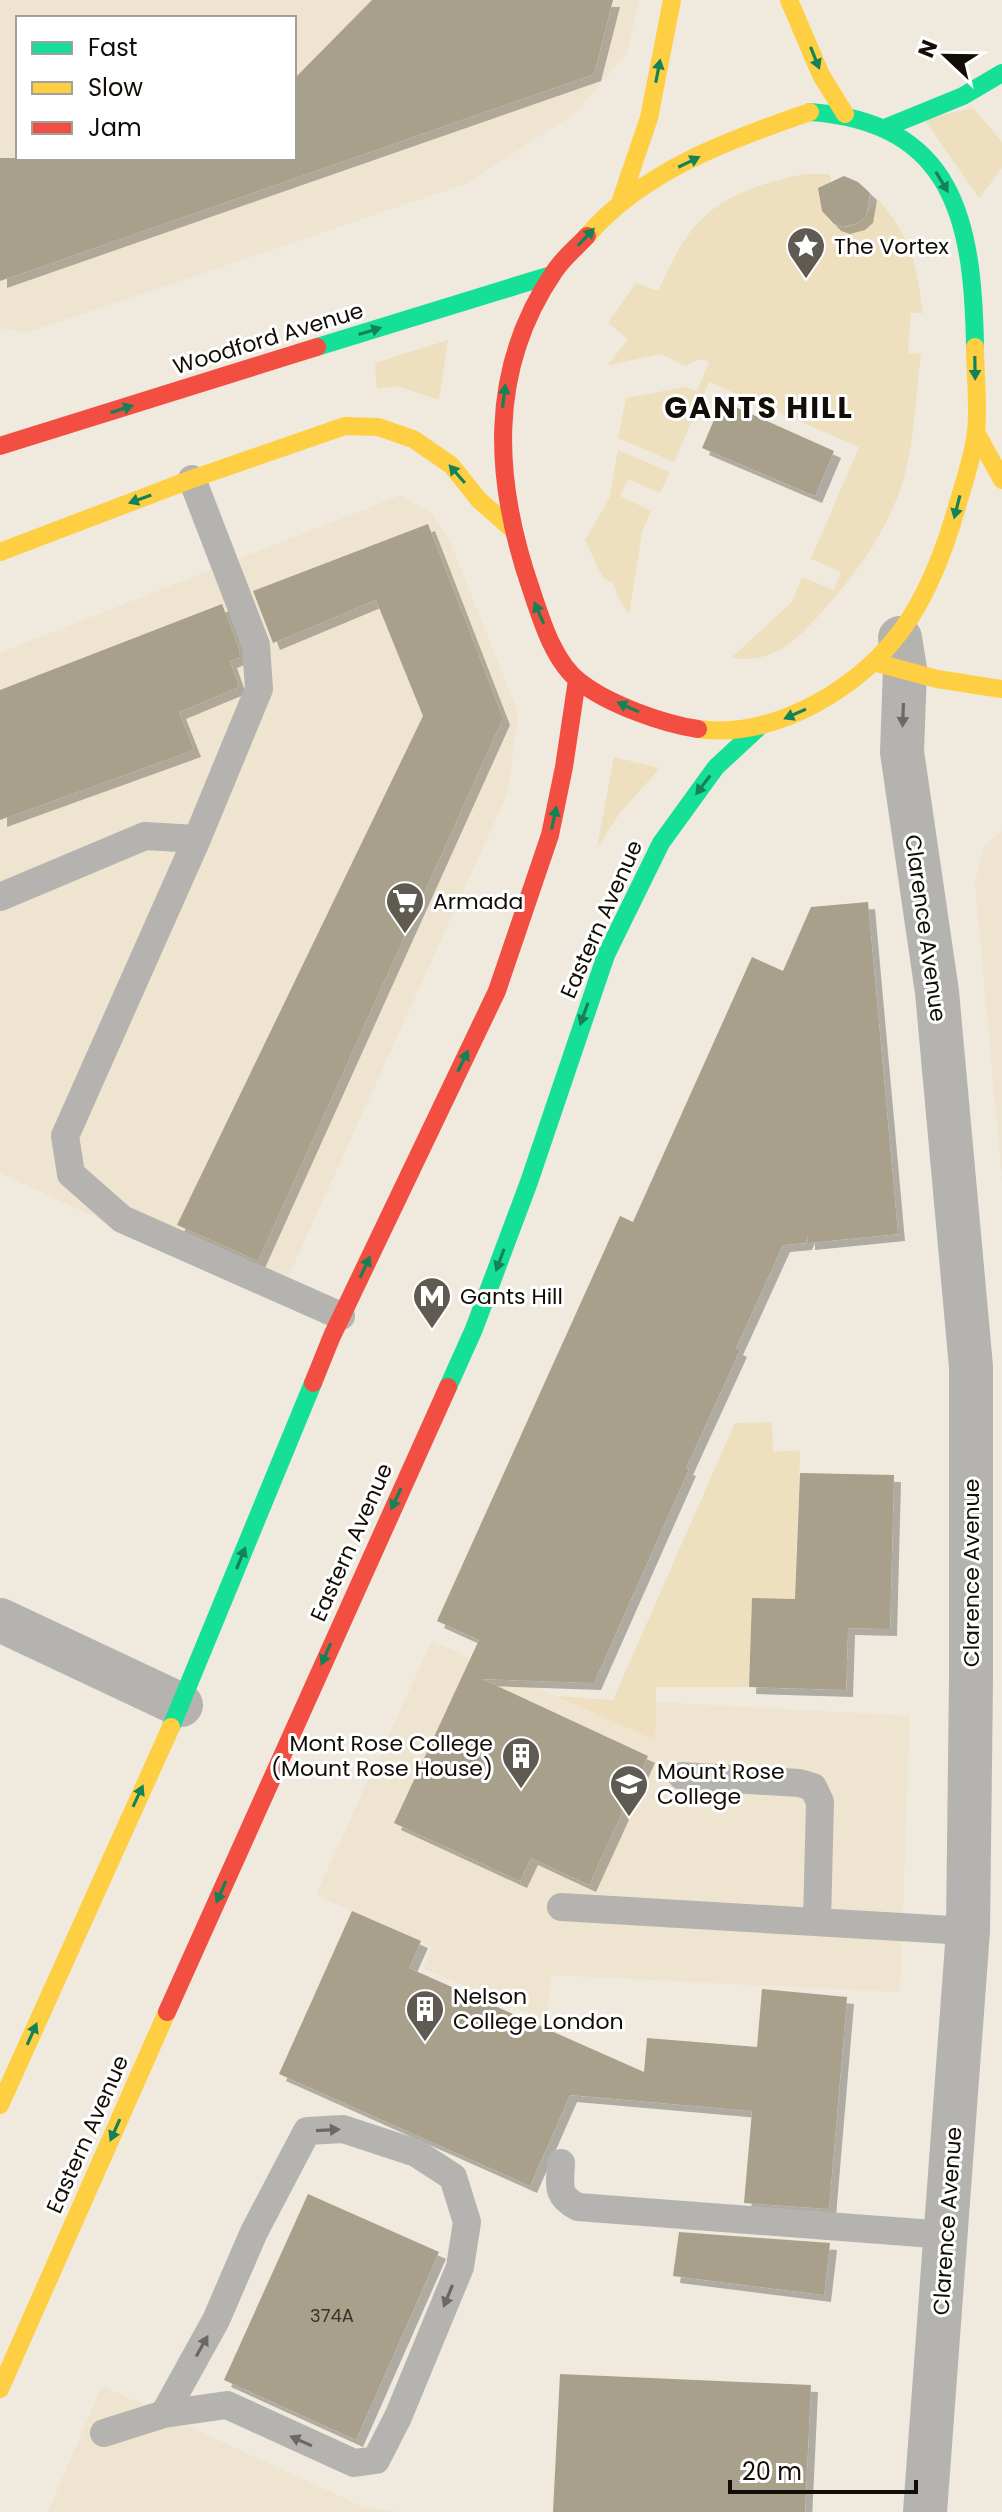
<svg xmlns="http://www.w3.org/2000/svg" width="1002" height="2512" font-family="Poppins,sans-serif">
<style>
.built{fill:#eee4cf;fill-rule:evenodd}
.green{fill:#eedfbe}
.building{fill:#a9a08c;filter:url(#shadow)}
.lines{fill:none;stroke-linecap:round;stroke-linejoin:round}
.lane{stroke:#b5b3af;stroke-width:28}
.street{stroke:#b5b3af;stroke-width:44}
.fast{stroke:#16e098;stroke-width:18}
.slow{stroke:#ffcf43;stroke-width:18}
.jam{stroke:#f24e42;stroke-width:18}
.oneway{fill:#148257}
.oneway2{fill:#6c6963}
.labels{text-anchor:middle;stroke-width:6;stroke-linejoin:round;paint-order:stroke}
.number-label{font-size:18px;fill:#383228}
.poi-label{font-size:22px;fill:#120e07;stroke:#fff;text-anchor:start}
.street-label{font-size:22px;fill:#120e07;stroke:#fff}
.district-label{font-size:30px;font-weight:bold;letter-spacing:2px;fill:#120e07;stroke:#fff}
</style>
<defs>
<filter id="shadow"><feDropShadow dx="7" dy="7" stdDeviation="0" flood-color="#0004"/></filter>
</defs>
<rect width="100%" height="100%" fill="#efe9de"/>
<!-- built -->
<path class="built" d="M0,0H639L627,53L575,113L466,184L25,333L0,328ZM18,18H294V158H18Z
M401,495L432,514L451,544L518,713L508,792L277,1301L0,1173V653Z
M1002,831V1180L975,883L984,846Z
M432,1641L655,1740V1702L910,1716L900,1992L551,1975L547,2021L423,1968L433,1947L316,1895Z
M102,2386L363,2507L399,2512H483H48Z"/>
<!-- green -->
<path class="green" d="M973,108L1002,142V168L979,198L924,119Z
M805,174H830L831,182C811,201 829,239 857,224C866,218 870,207 879,200C913,241 915,261 923,313H911L908,353L921,354C917,386 915,420 910,451C899,516 862,568 819,615C794,643 771,664 731,658L792,602L802,577L834,590L841,572L811,559L859,447L709,382L674,462L618,438L626,398L685,387L697,391L709,362L701,359L685,366L661,354L608,365L628,339L608,323L636,283L658,291C669,268 681,240 699,222C726,193 767,182 805,174Z
M448,340L439,400L397,386L377,389L375,363Z
M618,450L670,472L660,493L628,479L620,496L651,511L642,532L629,615L619,599L613,583L603,578L585,540L609,499Z
M614,757L660,768L619,814L597,848Z
M772,1422L773,1452L800,1450L795,1599L752,1598L749,1687H656L655,1740L556,1696L613,1700L735,1423Z"/>
<!-- building -->
<path class="building" d="M372,0H613L594,74L0,281V158H294V79Z
M844,176L858,182L870,193L866,216L858,223L843,227L834,224L822,211L818,188Z
M722,401L834,451L815,496L702,448Z
M428,524L503,718L258,1261L177,1225L423,716L376,600L273,643L253,591Z
M222,604L239,649L240,657L230,661L239,687L179,712L194,750L0,820V690Z
M868,902L898,1234L808,1243V1236L805,1243L783,1245L736,1348L740,1350L686,1468L689,1469L594,1683L482,1679L648,1756L589,1885L531,1858L520,1881L394,1823L479,1640L437,1621L620,1216L633,1222L752,957L783,971L811,907Z
M800,1473L894,1475L890,1629L848,1628L846,1690L749,1687L752,1598L795,1599Z
M352,1911L421,1941L409,1968L644,2072L647,2038L757,2047L762,1989L847,1997L829,2209L744,2203L752,2111L570,2095L530,2186L279,2074Z
M308,2194L439,2252L356,2440L224,2380Z
M679,2232L830,2243L824,2295L673,2276Z
M560,2374L811,2385L805,2512H553Z"/>
<g class="lines">
<!-- lane -->
<path class="lane" d="M192,479L256,645L259,689L197,839L65,1136L71,1174L122,1219L341,1316
M0,897L145,836L197,839
M682,1776L799,1783L813,1787L820,1802L817,1922
M561,1907L968,1931
M561,2163C560,2186 556,2196 578,2207L946,2235
M104,2433L164,2414L227,2405L354,2463L376,2460L398,2417L460,2267L467,2222L453,2177L416,2153L343,2129L307,2131L254,2232L216,2320L164,2414"/>
<!-- street -->
<path class="street" d="M900,638L905,669L902,752L937,992L971,1367V1680L968,1931L925,2512
M0,1620L181,1705"/>
<!-- fast -->
<path class="fast" d="M810,112C955,122 973,223 975,347
M887,127L963,96L1002,73
M317,347L551,275
M448,1387L474,1329L529,1182L606,955L661,843L716,767L757,729
M171,1727L313,1383"/>
<!-- slow -->
<path class="slow" d="M789,0L821,75L845,114
M621,200L649,118L672,0
M587,236C642,171 731,139 810,112
M976,432L1002,480
M0,552L192,479L345,426L378,427L413,439L451,465L479,500L512,529
M877,663L937,679L1002,689
M698,729C739,735 779,723 815,704C900,658 933,592 958,503C965,480 973,456 976,432C979,404 975,375 975,347
M0,2105L171,1727
M0,2389L167,2012"/>
<!-- jam -->
<path class="jam" d="M587,236C576,248 563,258 554,272C486,372 494,483 532,592C542,622 554,662 580,682C608,704 663,724 698,729
M0,446L317,347
M313,1383L332,1336L497,991L550,835L564,767L577,680
M167,2012L448,1387"/>
</g>
<!-- one-way arrows -->
<defs><path id="oneway-solid" d="M-6-.8H1V-3.2L6.5 0L1 3.2V.8H-6Z" transform="scale(2)"/></defs>
<g class="oneway">
<use href="#oneway-solid" transform="translate(815 58) rotate(68)"/>
<use href="#oneway-solid" transform="translate(658 71) rotate(-79)"/>
<use href="#oneway-solid" transform="translate(689 162) rotate(-26)"/>
<use href="#oneway-solid" transform="translate(942 182) rotate(59)"/>
<use href="#oneway-solid" transform="translate(586 237) rotate(-47)"/>
<use href="#oneway-solid" transform="translate(370 331) rotate(-17)"/>
<use href="#oneway-solid" transform="translate(975 368) rotate(89)"/>
<use href="#oneway-solid" transform="translate(504 396) rotate(-83)"/>
<use href="#oneway-solid" transform="translate(122 409) rotate(-18)"/>
<use href="#oneway-solid" transform="translate(457 474) rotate(-131)"/>
<use href="#oneway-solid" transform="translate(140 499) rotate(160)"/>
<use href="#oneway-solid" transform="translate(957 507) rotate(104)"/>
<use href="#oneway-solid" transform="translate(539 613) rotate(-114)"/>
<use href="#oneway-solid" transform="translate(628 707) rotate(-156)"/>
<use href="#oneway-solid" transform="translate(795 714) rotate(156)"/>
<use href="#oneway-solid" transform="translate(703 785) rotate(127)"/>
<use href="#oneway-solid" transform="translate(554 818) rotate(-78)"/>
<use href="#oneway-solid" transform="translate(584 1014) rotate(110)"/>
<use href="#oneway-solid" transform="translate(463 1061) rotate(-64)"/>
<use href="#oneway-solid" transform="translate(500 1260) rotate(110)"/>
<use href="#oneway-solid" transform="translate(365 1267) rotate(-65)"/>
<use href="#oneway-solid" transform="translate(396 1499) rotate(115)"/>
<use href="#oneway-solid" transform="translate(241 1558) rotate(-68)"/>
<use href="#oneway-solid" transform="translate(326 1654) rotate(114)"/>
<use href="#oneway-solid" transform="translate(138 1796) rotate(-65)"/>
<use href="#oneway-solid" transform="translate(221 1892) rotate(114)"/>
<use href="#oneway-solid" transform="translate(32 2034) rotate(-66)"/>
<use href="#oneway-solid" transform="translate(115 2130) rotate(114)"/>
</g>
<g class="oneway2">
<use href="#oneway-solid" transform="translate(903 715) rotate(92)"/>
<use href="#oneway-solid" transform="translate(328 2130) rotate(-3)"/>
<use href="#oneway-solid" transform="translate(448 2296) rotate(112)"/>
<use href="#oneway-solid" transform="translate(202 2346) rotate(-61)"/>
<use href="#oneway-solid" transform="translate(301 2441) rotate(-156)"/>
</g>
<!-- icons -->
<defs>
<g id="sight-pin" transform="scale(2)"><path d="M0 17L-7.5 6A9.5 9.5 0 1 1 7.5 6Z" fill="#5f5b52" stroke="#fff"/><path d="M0-6L1.8-2.2L6-1.7L2.9 1.2L3.7 5.4L0 3.3L-3.7 5.4L-2.9 1.2L-6-1.7L-1.8-2.2Z" fill="#fff"/></g>
<g id="supermarket-pin" transform="scale(2)"><path d="M0 17L-7.5 6A9.5 9.5 0 1 1 7.5 6Z" fill="#5f5b52" stroke="#fff"/><path d="M-6-5.5h2.5l.6 2H6L4.5 2H-2.5L-4.4-4H-6ZM-1.5 3.2a1.3 1.3 0 1 0 .1 0ZM3 3.2a1.3 1.3 0 1 0 .1 0Z" fill="#fff"/></g>
<g id="metro-pin" transform="scale(2)"><path d="M0 17L-7.5 6A9.5 9.5 0 1 1 7.5 6Z" fill="#5f5b52" stroke="#fff"/><path d="M-5.5 5V-5H-3L0 0L3-5H5.5V5H3V-.5L0 4L-3-.5V5Z" fill="#fff"/></g>
<g id="building-pin" transform="scale(2)"><path d="M0 17L-7.5 6A9.5 9.5 0 1 1 7.5 6Z" fill="#5f5b52" stroke="#fff"/><path d="M-4-6H4V6H1V3H-1V6H-4ZM-2.5-4.3h1.7v1.8h-1.7ZM.8-4.3h1.7v1.8H.8ZM-2.5-1h1.7V.8h-1.7ZM.8-1h1.7V.8H.8Z" fill="#fff"/></g>
<g id="university-pin" transform="scale(2)"><path d="M0 17L-7.5 6A9.5 9.5 0 1 1 7.5 6Z" fill="#5f5b52" stroke="#fff"/><path d="M0-5L7-2L0 1L-7-2ZM-4 1L0 2.5L4 1V4Q0 6-4 4Z" fill="#fff"/></g>
</defs>
<g fill-rule="evenodd">
<use href="#sight-pin" x="806" y="246"/>
<use href="#supermarket-pin" x="405" y="901"/>
<use href="#metro-pin" x="432" y="1296"/>
<use href="#building-pin" x="521" y="1756"/>
<use href="#university-pin" x="629" y="1784"/>
<use href="#building-pin" x="425" y="2009"/>
</g>
<g class="labels">
<!-- number labels -->
<g class="number-label">
<text x="332" y="2322">374A</text>
</g>
<!-- poi labels -->
<g class="poi-label">
<text x="834" y="254">The Vortex</text>
<text x="433" y="909">Armada</text>
<text x="460" y="1304">Gants Hill</text>
<text x="493" y="1751" text-anchor="end">Mont Rose College<tspan x="493" dy="25">(Mount Rose House)</tspan></text>
<text x="657" y="1779">Mount Rose<tspan x="657" dy="25">College</tspan></text>
<text x="453" y="2004">Nelson<tspan x="453" dy="25">College London</tspan></text>
</g>
<!-- street labels -->
<g class="street-label">
<text transform="translate(268 338) rotate(-17)" y="8">Woodford Avenue</text>
<text transform="translate(601 919) rotate(-66)" y="8">Eastern Avenue</text>
<text transform="translate(926 928) rotate(82)" y="8">Clarence Avenue</text>
<text transform="translate(351 1542) rotate(-66)" y="8">Eastern Avenue</text>
<text transform="translate(971 1573) rotate(-90)" y="8">Clarence Avenue</text>
<text transform="translate(87 2134) rotate(-66)" y="8">Eastern Avenue</text>
<text transform="translate(947 2221) rotate(-86)" y="8">Clarence Avenue</text>
</g>
<!-- district labels -->
<g class="district-label">
<text x="759" y="418">GANTS HILL</text>
</g>
</g>
<!-- legend -->
<rect x="16" y="16" width="280" height="144" fill="#ffffff" stroke="#a09f9c" stroke-width="2"/>
<rect x="32" y="42" width="40" height="12" fill="#16e098" stroke="#a09f9c" stroke-width="2"/>
<text x="88" y="56" font-size="24" fill="#120e07">Fast</text>
<rect x="32" y="82" width="40" height="12" fill="#ffcf43" stroke="#a09f9c" stroke-width="2"/>
<text x="88" y="96" font-size="24" fill="#120e07">Slow</text>
<rect x="32" y="122" width="40" height="12" fill="#f24e42" stroke="#a09f9c" stroke-width="2"/>
<text x="88" y="136" font-size="24" fill="#120e07">Jam</text>
<!-- north arrow -->
<g transform="translate(946 56) rotate(292)" stroke="#ffffff" stroke-width="6" paint-order="stroke">
<path d="M0-6L14 30L0 20L-14 30Z" fill="#120e07"/>
<text y="-12" font-size="22" font-weight="bold" text-anchor="middle" fill="#120e07">N</text>
</g>
<!-- scale -->
<path d="M730 2480v12h186v-12" fill="none" stroke="#120e07" stroke-width="4"/>
<text x="742" y="2480" font-size="24" fill="#120e07" stroke="#ffffff" stroke-width="6" paint-order="stroke">20 m</text>
</svg>
